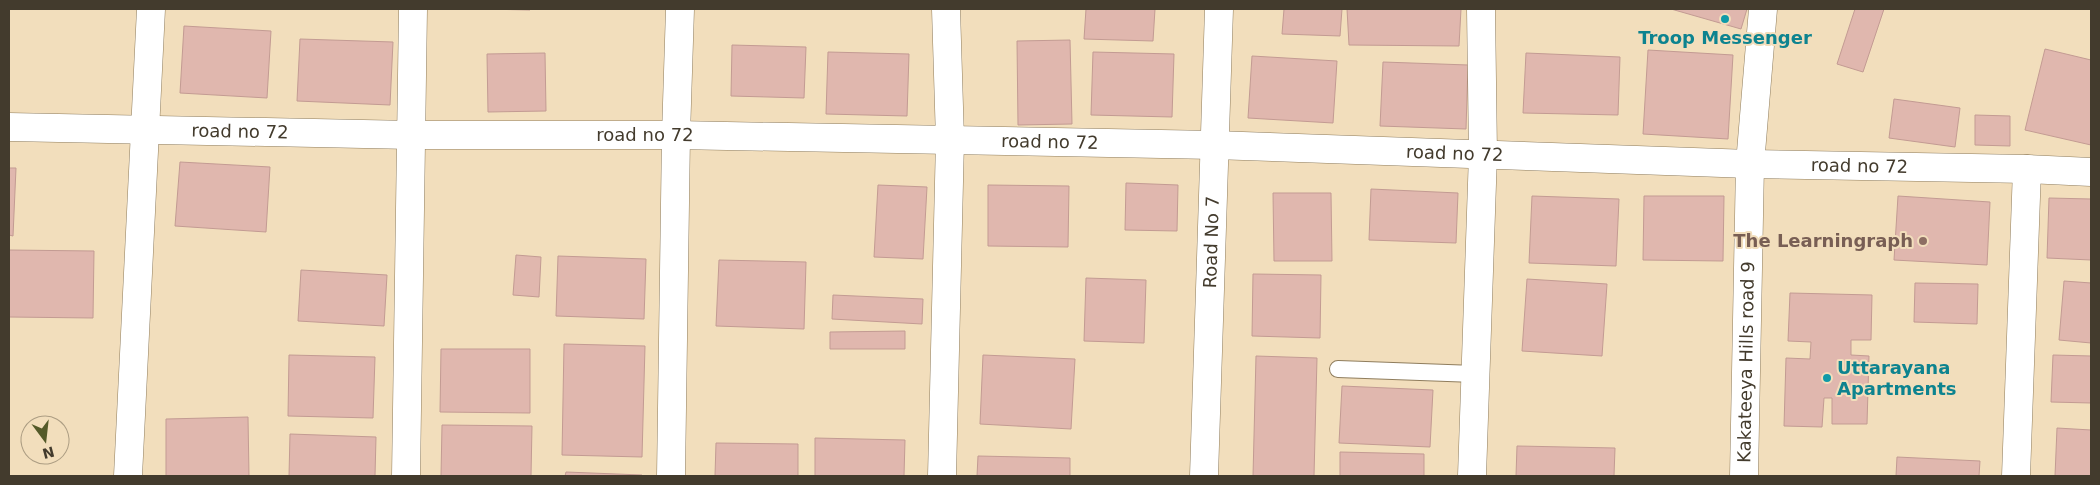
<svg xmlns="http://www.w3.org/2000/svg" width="2100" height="485" font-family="'DejaVu Sans',sans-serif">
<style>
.building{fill:#e0b7ae;stroke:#c39b93}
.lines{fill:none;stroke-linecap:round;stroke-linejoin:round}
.service-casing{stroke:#8f7d5d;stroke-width:18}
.minor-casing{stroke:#8f7d5d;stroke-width:29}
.service{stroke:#fff;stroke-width:16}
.minor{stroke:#fff;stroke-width:28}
.culture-dot{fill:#0f9aa8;stroke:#f2debc;stroke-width:2}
.education-dot{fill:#8d6e63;stroke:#f2debc;stroke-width:2}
.labels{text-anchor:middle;stroke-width:4;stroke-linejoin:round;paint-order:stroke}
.culture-label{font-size:18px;font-weight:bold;fill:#0d838f;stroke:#f2debc}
.street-label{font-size:18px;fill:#433b2d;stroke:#f2debc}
.education-label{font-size:18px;font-weight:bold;fill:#785e54;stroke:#f2debc;text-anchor:end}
</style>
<rect width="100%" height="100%" fill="#f2debc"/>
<!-- building -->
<path class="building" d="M483,9H530V10Z
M1086,9H1155L1153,41L1084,39Z
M1284,9H1342L1340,36L1282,34Z
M1347,9H1461L1459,46L1349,45Z
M1671,9H1747L1741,29Z
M1855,9H1884L1863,72L1837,64Z
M184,26L271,31L267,98L180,93Z
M300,39L393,42L390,105L297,101Z
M1070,40L1072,124L1018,125L1017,41Z
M732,45L806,47L804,98L731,96Z
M2045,49L2091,60V145L2025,130Z
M1648,50L1733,55L1728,139L1643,134Z
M828,52L909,54L907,116L826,114Z
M1093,52L1174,54L1172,117L1091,115Z
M545,53L546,111L488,112L487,54Z
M1526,53L1620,57L1618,115L1523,113Z
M1252,56L1337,61L1333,123L1248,118Z
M1383,62L1468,65L1466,129L1380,126Z
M1894,99L1960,108L1955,147L1889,138Z
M1975,115L2010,116V146L1975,145Z
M180,162L270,167L266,232L175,226Z
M9,168H16L13,236L9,235Z
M1126,183L1178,185L1177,231L1125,230Z
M878,185L927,187L923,259L874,257Z
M988,185L1069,186L1068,247L988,246Z
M1371,189L1458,193L1456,243L1369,240Z
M1273,193H1331L1332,261H1274Z
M1532,196L1619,199L1616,266L1529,263Z
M1644,196H1724L1723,261L1643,260Z
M1898,196L1990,202L1987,265L1894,260Z
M2049,198L2091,199V260L2047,258Z
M9,250L94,251L93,318L9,317Z
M516,255L541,257L539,297L513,295Z
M558,256L646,259L644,319L556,316Z
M719,260L806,262L804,329L716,326Z
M301,270L387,275L384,326L298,321Z
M1253,274L1321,275L1320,338L1252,336Z
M1086,278L1146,280L1144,343L1084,341Z
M1527,279L1607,284L1602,356L1522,351Z
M2064,281L2091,283V343L2059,340Z
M1915,283L1978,284L1977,324L1914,322Z
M1790,293L1872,295L1871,340H1851V355L1869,356L1867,424H1832V398H1824L1822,427L1784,426L1786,358L1810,359L1811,342L1788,341Z
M833,295L923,299L922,324L832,319Z
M905,331V349H830V332Z
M564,344L645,346L642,457L562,455Z
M441,349H530V413L440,412Z
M289,355L375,357L373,418L288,416Z
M983,355L1075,359L1071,429L980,424Z
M2053,355L2091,356V403L2051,402Z
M1256,356L1317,358L1314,476H1253Z
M1342,386L1433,390L1430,447L1339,443Z
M248,417L249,476H166V419Z
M442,425L532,426L531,476H441Z
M2057,428L2091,430V476H2055Z
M290,434L376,437L375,476H289Z
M815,438L905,440L904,476H815Z
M716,443L798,444V476H715Z
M1517,446L1615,448L1614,476H1516Z
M1340,452L1424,454V476H1340Z
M978,456L1070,458V476H977Z
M1897,457L1980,461L1979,476H1896Z
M566,472L642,475V476H565Z"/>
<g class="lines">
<!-- service casing -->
<g class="service-casing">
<path id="service" d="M1338,369L1475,374"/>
</g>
<!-- minor casing -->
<g class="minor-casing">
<g id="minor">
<path id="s1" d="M9,127L412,135H676L1214,145L1750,164L2027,169L2091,172"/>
<path d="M128,476L151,9"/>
<path d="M406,476L413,9"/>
<path d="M671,476L676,135L680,9"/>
<path d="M942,476L950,140L946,9"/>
<path id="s2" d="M1204,476L1219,9"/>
<path d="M1472,476L1483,154L1481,9"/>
<path id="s3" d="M1744,476L1750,164L1763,9"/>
<path d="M2016,476L2027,169"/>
</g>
</g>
<!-- service -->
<use href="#service" class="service"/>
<!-- minor -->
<use href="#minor" class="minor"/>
</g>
<!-- markers -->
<g class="culture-dot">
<circle cx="1725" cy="19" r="5"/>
<circle cx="1827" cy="378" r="5"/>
</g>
<circle class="education-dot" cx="1923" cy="241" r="5"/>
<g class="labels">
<!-- culture labels -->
<g class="culture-label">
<text x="1725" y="44">Troop Messenger</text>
<text x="1837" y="374" text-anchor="start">Uttarayana<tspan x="1837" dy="21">Apartments</tspan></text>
</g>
<!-- street labels -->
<g class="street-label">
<text dy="6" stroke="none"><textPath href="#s1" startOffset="231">road no 72</textPath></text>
<text dy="6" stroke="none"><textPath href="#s1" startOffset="636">road no 72</textPath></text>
<text dy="6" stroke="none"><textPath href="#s1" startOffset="1041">road no 72</textPath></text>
<text dy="6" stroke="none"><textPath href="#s1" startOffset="1446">road no 72</textPath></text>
<text dy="6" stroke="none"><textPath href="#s1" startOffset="1851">road no 72</textPath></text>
<text dy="6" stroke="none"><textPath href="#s2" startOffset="234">Road No 7</textPath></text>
<text dy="6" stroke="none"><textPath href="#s3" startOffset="114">Kakateeya Hills road 9</textPath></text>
</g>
<!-- education labels -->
<g class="education-label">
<text x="1913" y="247">The Learningraph</text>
</g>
</g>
<!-- border -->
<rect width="2100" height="485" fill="none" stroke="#433b2d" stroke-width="20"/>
<!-- north arrow -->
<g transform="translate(45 440) rotate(165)"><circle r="24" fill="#f2debc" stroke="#ac9d83"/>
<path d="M0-4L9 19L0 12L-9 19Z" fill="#545a29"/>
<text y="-8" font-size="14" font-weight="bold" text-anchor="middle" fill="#433b2d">N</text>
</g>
</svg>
